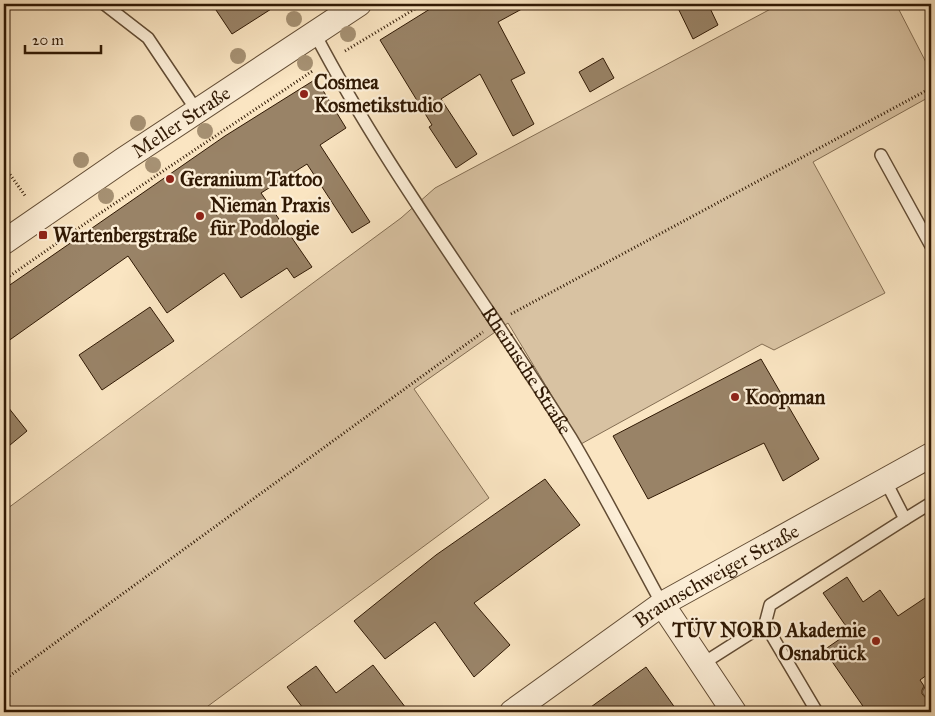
<svg xmlns="http://www.w3.org/2000/svg" width="935" height="716" font-family="'IM FELL Great Primer',serif">
<style>
.green{fill:#d8c2a2;stroke:#846e53}
.building{fill:#998367;stroke:#301904}
.lines{fill:none;stroke-linecap:round;stroke-linejoin:round}
.service-casing{stroke:#624c34;stroke-width:14}
.minor-casing{stroke:#624c34;stroke-width:26}
.path{stroke:#301904;stroke-width:3;stroke-dasharray:1 2.5;stroke-linecap:butt}
.service{stroke:#fceed7;stroke-width:11}
.minor{stroke:#fceed7;stroke-width:24}
.tree{fill:#a69173}
.poi-dot{fill:#8f2418;stroke:#fceed7;stroke-width:2}
.labels{text-anchor:middle;stroke-width:4.5;stroke-linejoin:round;paint-order:stroke}
.poi-label{font-size:20px;font-weight:bold;fill:#301904;stroke:#fceed7;text-anchor:start}
.street-label{font-size:20px;fill:#301904;stroke:#fceed7}
</style>
<rect width="100%" height="100%" fill="#fae5c2"/>
<filter id="stains"><feTurbulence type="fractalNoise" baseFrequency=".004" numOctaves="4"/><feColorMatrix values="0 0 0 0 .2 0 0 0 0 .09 0 0 0 0 .02 0 0 0 .5 -.17"/></filter>
<radialGradient id="worn" r=".72"><stop offset=".6" stop-color="#630" stop-opacity="0"/><stop offset="1" stop-color="#630" stop-opacity=".3"/></radialGradient>
<!-- green -->
<path class="green" d="M780,4H896L931,72V96L813,162L885,293L774,350L762,344L581,444L508,323L414,389L489,498L200,712H4V511L401,218L435,188Z"/>
<!-- building -->
<path class="building" d="M212,4H279L232,34Z
M438,4H531L498,22L525,73L511,80L534,124L513,136L480,74L441,99L477,154L456,168L429,127L432,125L380,40Z
M676,4H708L718,25L693,39Z
M603,58L614,78L590,92L579,72Z
M316,79L346,128L320,145L370,222L352,233L307,164L261,193L312,267L294,278L287,268L241,298L224,273L167,313L128,256L4,344V289L225,136Z
M150,307L174,341L102,390L79,355Z
M761,359L819,459L783,481L764,443L648,499L613,436Z
M4,402L27,431L4,450Z
M545,479L580,525L474,603L510,645L474,677L435,622L385,659L354,621L436,555Z
M847,577L863,602L880,590L898,616L931,594V672L920,680L924,686L922,690V694L927,699H931V712H867L824,650L850,632L823,593Z
M373,665L409,712H306L287,687L316,666L336,693Z
M646,667L678,712H584Z"/>
<g class="lines">
<!-- service casing -->
<g class="service-casing">
<g id="service">
<path d="M104,4L148,38L197,111"/>
<path id="s1" d="M314,32C388,174 487,302 571,438C603,492 632,549 662,604"/>
<path d="M881,155L931,246"/>
<path d="M905,519L931,503"/>
<path d="M702,664L765,624"/>
<path d="M929,692L931,690"/>
<path d="M817,712L765,624L770,605L905,519L885,480"/>
</g>
</g>
<!-- minor casing -->
<g class="minor-casing">
<g id="minor">
<path id="s2" d="M4,242L123,160L359,4"/>
<path d="M662,604L734,712"/>
<path id="s3" d="M512,712L662,604L931,455"/>
</g>
</g>
<!-- path -->
<path class="path" d="M345,51L423,4
M4,166L26,197
M4,280L96,216L314,70
M511,314L931,88
M4,680L483,332"/>
<!-- service -->
<use href="#service" class="service"/>
<!-- minor -->
<use href="#minor" class="minor"/>
</g>
<!-- trees -->
<g class="tree">
<circle cx="294" cy="19" r="8"/>
<circle cx="348" cy="34" r="8"/>
<circle cx="238" cy="56" r="8"/>
<circle cx="305" cy="63" r="8"/>
<circle cx="138" cy="123" r="8"/>
<circle cx="205" cy="131" r="8"/>
<circle cx="81" cy="160" r="8"/>
<circle cx="153" cy="165" r="8"/>
<circle cx="106" cy="196" r="8"/>
</g>
<!-- markers -->
<g class="poi-dot">
<circle cx="304" cy="94" r="5"/>
<circle cx="170" cy="179" r="5"/>
<circle cx="200" cy="216" r="5"/>
<rect x="38" y="230" width="10" height="10" rx="2.5"/>
<circle cx="735" cy="397" r="5"/>
<circle cx="876" cy="641" r="5"/>
</g>
<g class="labels">
<!-- poi labels -->
<g class="poi-label">
<text x="314" y="89">Cosmea<tspan x="314" dy="23">Kosmetikstudio</tspan></text>
<text x="180" y="186">Geranium Tattoo</text>
<text x="210" y="212">Nieman Praxis<tspan x="210" dy="23">für Podologie</tspan></text>
<text x="53" y="242">Wartenbergstraße</text>
<text x="745" y="404">Koopman</text>
<text x="866" y="637" text-anchor="end">TÜV NORD Akademie<tspan x="866" dy="23">Osnabrück</tspan></text>
</g>
<!-- street labels -->
<g class="street-label">
<text dy="7" stroke="none"><textPath href="#s2" startOffset="214">Meller Straße</textPath></text>
<text dy="7" stroke="none"><textPath href="#s1" startOffset="400">Rheinische Straße</textPath></text>
<text dy="7" stroke="none"><textPath href="#s3" startOffset="246">Braunschweiger Straße</textPath></text>
</g>
</g>
<!-- margin -->
<rect width="935" height="716" fill="none" stroke="#fae5c2" stroke-width="20"/>
<rect x="5" y="5" width="925" height="706" fill="none" stroke="#301904" stroke-width="2.5"/>
<rect x="10" y="10" width="915" height="696" fill="none" stroke="#301904"/>
<!-- scale -->
<path d="M25 45v8h76v-8" fill="none" stroke="#301904" stroke-width="2.5"/>
<text x="32" y="45" font-size="15" fill="#301904" stroke="#fceed7" stroke-width="4" paint-order="stroke">20 m</text>
<rect width="100%" height="100%" filter="url(#stains)"/>
<rect width="100%" height="100%" fill="url(#worn)"/>
</svg>
